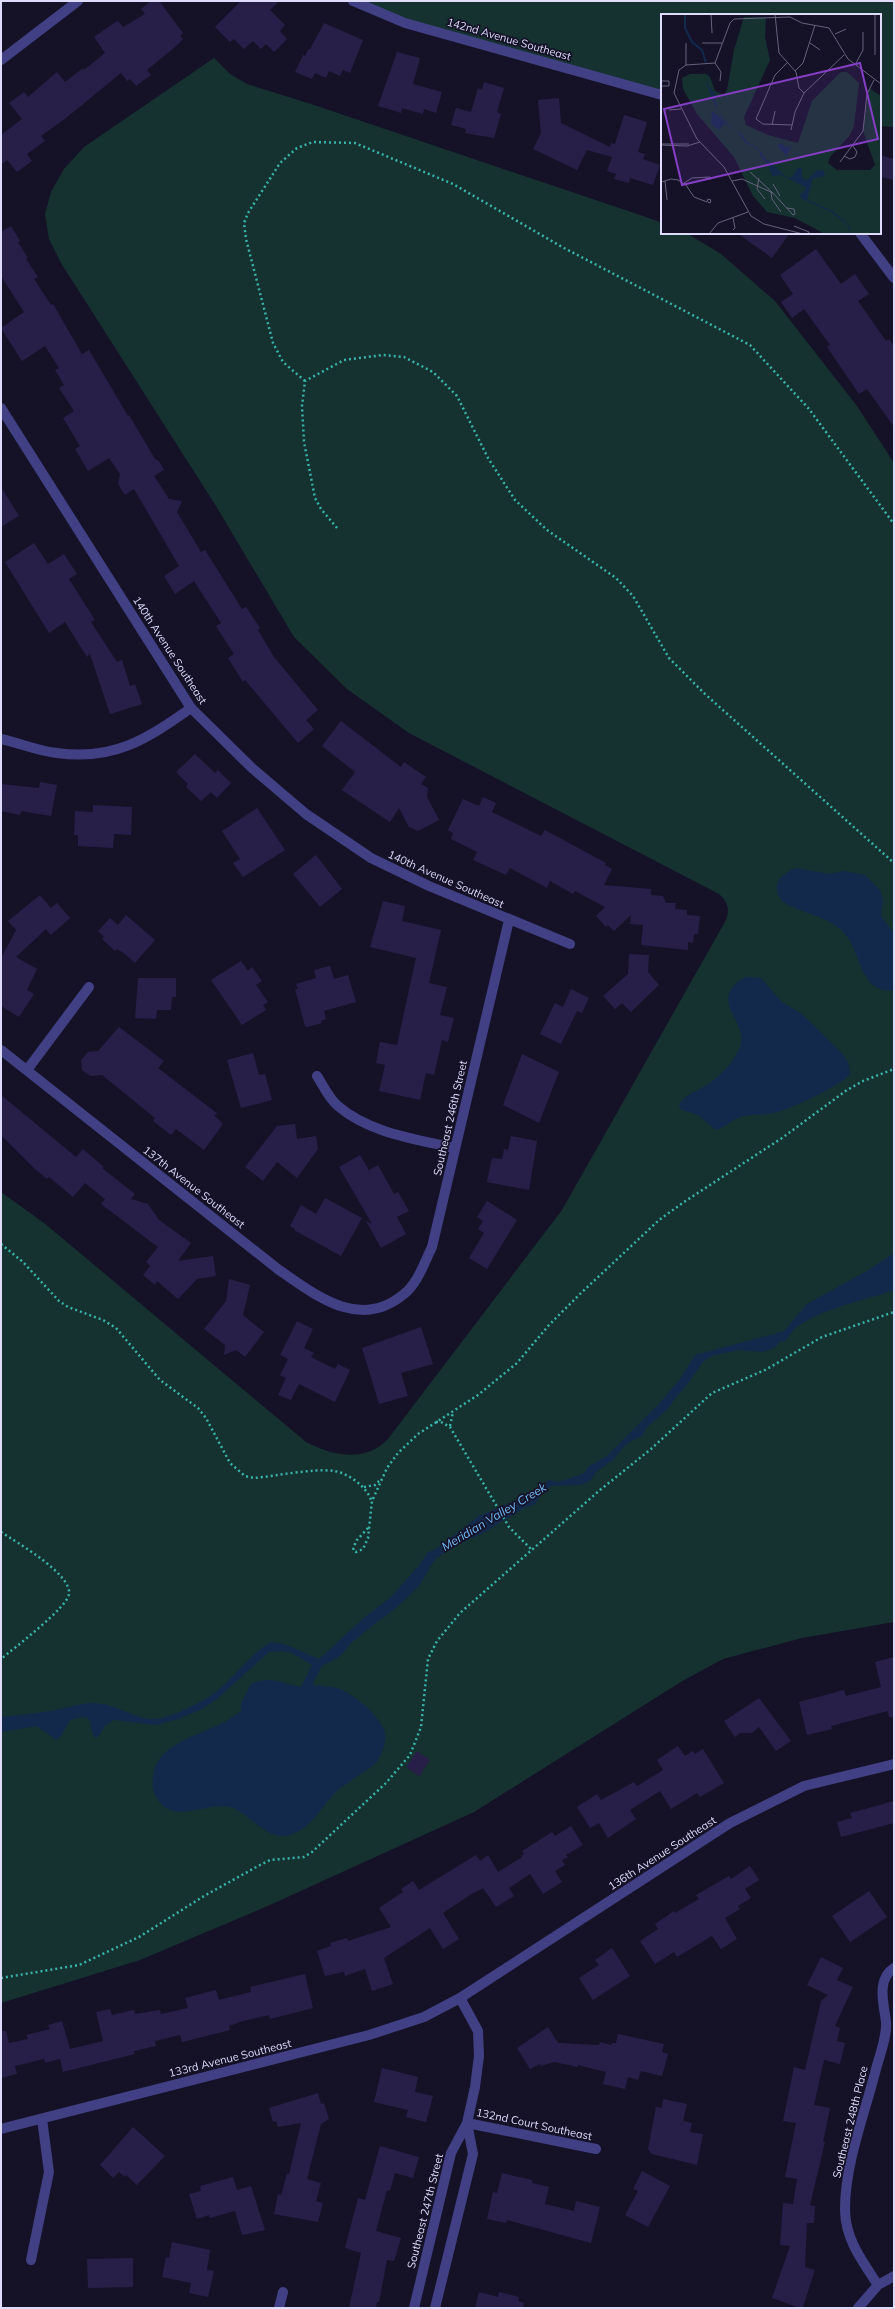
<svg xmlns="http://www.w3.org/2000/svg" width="895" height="2309" font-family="Mulish,sans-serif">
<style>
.green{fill:#153230}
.water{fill:#12294c}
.building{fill:#271f48}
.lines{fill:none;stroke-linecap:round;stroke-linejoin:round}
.path{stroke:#38b4aa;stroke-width:2.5;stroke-dasharray:2 3;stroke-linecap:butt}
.minor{stroke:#414084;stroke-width:10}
.labels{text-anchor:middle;stroke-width:3.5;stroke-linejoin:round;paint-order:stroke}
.street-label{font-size:11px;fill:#dedbfd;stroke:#151228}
.water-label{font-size:12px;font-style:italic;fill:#70baf6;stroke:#151228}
.inset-river{fill:none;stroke:#12294c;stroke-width:2}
.inset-road{fill:none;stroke:#65627d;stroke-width:1}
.view{fill:#853ec5;fill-opacity:0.15;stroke:#853ec5;stroke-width:2}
.inset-edge{fill:none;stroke:#dedbfd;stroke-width:2}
</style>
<rect width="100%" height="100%" fill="#151228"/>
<!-- green -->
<path class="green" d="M353,1H894V127L880,126V15H662V95L405,23Z
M214,58L230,74L247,84L314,105L643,216L662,223V233L688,234L721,254L775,301L857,406L894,463V1622L802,1638L723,1659L684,1680L474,1812L270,1905L140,1960L1,2003V1192L44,1223L306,1442C333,1456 365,1463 388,1439L562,1210L726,920C730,909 728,902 719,894L409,733L347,689L294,637L216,506L61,263L49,239L45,214L51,192L64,169L84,147Z"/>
<!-- water -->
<path class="water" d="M797,868L829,874L844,871L865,875L880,890L883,900L881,916L894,933V990C861,995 861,954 846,935C830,915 803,915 782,901C770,885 781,873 797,868Z
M745,977L761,978L782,1002L803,1015L842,1053L849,1064L850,1074C842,1085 789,1110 774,1113C762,1116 750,1113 738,1118C730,1121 724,1128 716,1130L698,1115L680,1109L679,1106C683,1095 698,1091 708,1084C721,1075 734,1063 740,1047C750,1020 705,1002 745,977Z
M894,1253V1290C860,1302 824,1307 794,1329L785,1341L779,1342L776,1347L763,1352L739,1350L711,1356L703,1362L686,1386L676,1397L668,1409L646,1428L642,1436L629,1442L619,1452L613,1460L596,1472L590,1481L580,1485L551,1486L541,1494L535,1504L524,1508L485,1532L457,1545L435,1559L419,1586L403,1602L352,1642L339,1657L322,1666L312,1685C320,1686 329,1686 336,1688C352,1692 379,1715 384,1730C388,1740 382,1754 377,1762C364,1773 350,1780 337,1791C321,1806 312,1829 289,1835C267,1841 251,1815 233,1808C207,1799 172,1829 155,1795C151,1786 152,1773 157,1763C173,1735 216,1733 241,1711V1704L251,1684C269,1675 282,1683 301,1687L312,1665L292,1653L282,1651L269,1652L217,1699L202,1709L181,1718L156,1725L113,1720L105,1726L98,1737L95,1738C87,1727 98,1710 70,1720L61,1736L56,1740L37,1726L1,1732V1717C17,1715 34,1714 49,1711C64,1709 77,1704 91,1703C114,1702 134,1720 156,1719C170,1718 189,1707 202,1701C230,1686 245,1657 271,1642L284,1644L319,1659L365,1617L391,1597L421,1563L428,1552L436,1549L479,1516L526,1496L549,1480L558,1482L583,1474L589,1466L607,1456L660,1403L680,1379L695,1355L784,1331L807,1304L865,1272Z"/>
<!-- building -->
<path class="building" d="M151,1H159L183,33L180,36L183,39L175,47L147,70L151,75L136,86L130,79L127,81L121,73L66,118L41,136L45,141L27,154L32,161L17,172L7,160L1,165V135L22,119L9,103L24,92L28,97L57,72L65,82L83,68L84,70L105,53L94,37L114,23L118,21L123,27L145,14L141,9Z
M241,1H279L270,10L285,25L280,31L287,39L274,52L266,44L261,49L253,41L244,49L234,39L230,42L215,27Z
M324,23L363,40L350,73L343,70L340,76L329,71L326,78L315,73L312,79L295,72L303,55L305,56L308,49H310Z
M397,52L420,58L413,84L442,92L436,113L424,109L423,114L402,108L401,113L378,106Z
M484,82L504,88L497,112L501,114L494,138L465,133L466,129L451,125L456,108L471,112L478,88L482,90Z
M559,98L561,123L610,147L611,143L615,144L624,115L647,122L638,152L645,154L643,159L660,165L653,185L630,178L629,183L614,179L616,174L607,171L612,157L587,150L577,170L533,149L541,133L538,100Z
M880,155L894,159V180L880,177Z
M11,226L20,241L18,242L28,258L26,259L38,277L34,279L51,305L53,304L82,354L89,350L128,416L129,415L155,459L159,461L164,470L154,476L169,499L182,501L177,512L201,552L205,550L242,609L246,607L260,628L258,630L274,657L318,710L306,720L314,729L298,743L245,680L243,682L228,658L234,654L216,626L221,623L194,581L175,594L164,576L179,566L134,489L125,495L118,484L120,474L109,458L88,471L75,449L80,446L63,418L74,411L59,388L64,385L55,370L59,368L45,346L22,361L1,328L24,312L1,276V232Z
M737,233H790L772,258Z
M816,249L841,284L855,274L869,294L858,301L886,341L889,339L894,347V427L867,389L859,394L827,347L830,345L804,309L792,318L781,302L793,294L780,275Z
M1,487L19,516L1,527Z
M34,543L48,564L64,554L77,574L69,579L95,620L91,622L117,662L122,660L130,686L135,684L142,704L110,714L90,654L87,657L65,622L49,633L5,562Z
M341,721L401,767L404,762L426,777L421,784L428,788L427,797L439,820L418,831L409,827L399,808L390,822L342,790L355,772L322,746Z
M195,754L215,773L218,770L231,783L217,798L211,792L201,801L186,787L188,784L176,772Z
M40,782L57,785L51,816L21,811L20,815L1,811V784L39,788Z
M483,797L496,803L492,812L541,836L545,830L606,863L605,865L612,869L604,885L651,889V895L663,896L666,903H676L675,909L687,910V915L700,916L698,934H694L693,943L688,942V950L641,945L643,925L630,924L631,915L614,931L608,925L606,927L596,916L605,907L575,891L573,894L550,881L547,888L510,868L506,875L473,860L477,852L451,839L453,833L448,830L463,799L479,806Z
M93,805L132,807L131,835L114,834L113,848L78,846V835H74L75,811L93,812Z
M257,808L285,850L243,877L233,863L240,859L222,831Z
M316,855L342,889L320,907L293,874Z
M40,895L51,908L57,903L70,918L51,935L46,929L16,957L37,969L27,990L34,994L19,1017L1,1006V958L16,930L8,921Z
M383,901L405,906L402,921L441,930L429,983L447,987L440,1015L454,1018L448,1042L442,1040L434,1075L426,1073L420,1100L379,1091L385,1065L376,1063L380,1042L397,1045L416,958L370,947Z
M126,915L155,940L135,963L125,954L117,949L115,951L102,939L104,937L98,931L110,918L118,925Z
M629,954L649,955L648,972L659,985L631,1012L622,1003L615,1009L603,996L628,974Z
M241,961L248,971L252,967L262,981L256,985L268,1002L263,1005L266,1010L242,1025L211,980Z
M330,966L334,979L348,975L356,1002L324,1011L326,1019L321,1021L322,1023L307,1027L305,1026L295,989H298L296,984L316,978L314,970Z
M138,978H176V997H172L171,1010H157L156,1019L135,1018Z
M571,989L589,998L582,1013L577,1011L561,1044L540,1034L555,1003L563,1007Z
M119,1027L164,1061L158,1068L218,1114L214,1115L223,1124L204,1150L176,1129L171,1135L153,1121L155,1118L102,1075L91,1076L82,1070L81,1060L88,1052L98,1051Z
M253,1053L259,1075L265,1074L272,1100L241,1108L227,1060Z
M522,1054L559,1072L539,1123L503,1105Z
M1,1095L76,1157L83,1149L104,1167L102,1168L135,1194L131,1199L148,1204L159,1220L191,1243L178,1261L213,1256L216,1276L197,1279L178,1299L157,1281L155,1285L143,1275L150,1266L146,1262L158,1247L101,1204L105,1199L85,1183L73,1197L49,1177L47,1179L36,1170L1,1135Z
M295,1124L297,1139L316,1136L318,1149L297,1178L277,1162L263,1181L245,1167L277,1126Z
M511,1136L537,1141L529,1190L487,1182L492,1158L502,1159L504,1149L508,1150Z
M360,1155L369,1170L378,1165L394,1194L398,1192L409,1211L397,1217L406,1234L381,1248L366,1221L372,1224L339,1167Z
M325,1198L362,1218L341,1256L294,1230L295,1229L290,1226L301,1205L316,1214Z
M487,1201L517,1220L487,1269L469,1258L484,1233L478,1229L483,1221L477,1217Z
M229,1279L250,1285L243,1315L264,1332L245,1357L236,1350L224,1355L225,1345L204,1329L226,1301Z
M297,1321L313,1329L304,1348L314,1353L311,1357L335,1369L338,1364L350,1370L335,1402L299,1384L291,1400L278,1395L286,1378L280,1375L288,1359L280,1355Z
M421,1327L433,1364L401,1373L408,1396L379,1404L362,1348Z
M894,1657V1717H889L888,1711L831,1726L832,1729L807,1735L799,1702L844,1690L846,1696L881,1687L875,1662Z
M759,1698L791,1741L776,1751L759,1727L752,1733H740L735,1737L724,1721Z
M678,1746L685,1756L693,1751L695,1754L703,1749L724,1783L700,1797L697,1793L671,1809L660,1791L630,1810L636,1819L608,1838L599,1823L590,1828L577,1807L597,1794L601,1800L634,1782L637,1786L663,1770L657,1760Z
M417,1751L430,1760L419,1776L406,1767Z
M894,1801V1823L841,1837L837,1822L852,1818L850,1813Z
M571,1826L583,1845L566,1855L568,1857L562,1860L565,1865L555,1871L562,1882L543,1894L530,1874L509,1888L514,1896L496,1907L483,1888L470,1895L443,1913L459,1939L443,1949L430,1928L384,1958L393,1984L372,1991L365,1969L345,1976L344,1972L325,1976L317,1951L331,1946L330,1943L347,1938L348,1941L391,1927L379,1908L403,1892L401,1889L413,1881L419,1890L476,1855L480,1861L488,1855L498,1872L522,1857L521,1856L524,1854L522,1851L552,1832L555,1836Z
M750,1866L759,1880L745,1889L751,1898L738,1906L740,1909L725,1918L737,1939L721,1949L712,1936L677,1957L674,1952L655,1964L640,1941L658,1929L655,1924L674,1911L675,1913L699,1899L696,1895L729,1876L731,1879Z
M869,1891L887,1917L850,1942L832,1916Z
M612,1948L630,1976L593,2000L579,1978L599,1965L595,1960Z
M821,1957L843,1968L837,1980L853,1987L835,2026L840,2028L837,2041L845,2043L840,2064L824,2060L814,2105L830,2108L823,2142H825L810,2205L815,2206L814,2223H807L805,2267L815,2270L803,2307H797L772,2298L790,2246L780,2245L783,2203L793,2204L797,2179L785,2177L796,2123L783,2121L794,2067L805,2070L821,2001L828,1995L807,1985Z
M305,1974L313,2008L270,2019L269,2015L243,2021L229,2026L230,2030L182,2042L180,2035L155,2041L156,2046L134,2051L135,2054L63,2072L60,2059L45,2063L44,2059L15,2066L17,2074L1,2078V2031H6L9,2043L28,2039L26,2035L50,2029L48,2025L62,2021L70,2049L103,2041L96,2012L110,2009L112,2015L134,2010L135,2014L160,2010L161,2014L188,2008L185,1998L216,1990L219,2000L251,1992L250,1987Z
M548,2027L558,2043L599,2045L600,2042L611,2045L612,2043H616L618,2034L664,2044L662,2052L668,2054L662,2076L641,2071L638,2080L628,2077L625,2089L603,2084L606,2072L578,2065V2067L554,2062L541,2066L540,2064L530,2069L517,2048Z
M382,2068L418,2077L415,2092L433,2096L426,2122L406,2117L408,2110L374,2102Z
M318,2093L321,2104L324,2103L329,2119L321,2124L307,2179L321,2183L316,2201L323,2203L318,2222L274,2214L278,2194L281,2195L287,2174H289L301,2123L278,2127L276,2121L273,2122L269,2108Z
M663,2099L687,2104L683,2121L692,2123L690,2132L703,2134L697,2165L652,2154L648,2149L656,2107L662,2108Z
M133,2127L165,2156L137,2185L126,2175L125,2177L119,2172L113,2178L100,2165Z
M380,2146L419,2157L413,2178L395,2173L390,2191L387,2190L376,2231L401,2238L394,2261L387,2260L379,2302H377L376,2308H349L361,2253L345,2248L358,2198L365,2200Z
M642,2171L670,2186L648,2227L625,2215L638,2191L633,2189Z
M502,2173L532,2180V2183L549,2187L545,2204L574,2211L576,2201L600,2207L591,2243L507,2220L506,2223L487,2219L493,2192L497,2193Z
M233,2177L237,2190L251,2186L265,2230L242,2235L235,2211L210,2218L209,2215L197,2219L189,2194L201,2191L200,2186Z
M172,2242L210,2250L207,2270L214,2271L208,2297L189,2293L191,2283L162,2277L166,2257L169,2258Z
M133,2258V2287L88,2288L87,2259Z
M479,2292L498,2297L499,2292L519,2297L518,2301L524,2303L523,2308H475Z"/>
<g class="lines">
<!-- path -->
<path class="path" d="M305,381L283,362L273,343L246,239L244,223L248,213L280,163L297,148L313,142L355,143L453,184L564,248L750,345L809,409L894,524
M337,528L321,509L315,498L304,442L302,406L305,381L344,360L383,355L404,357L433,372L457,396L488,458L515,500L547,530L616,578L633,596L669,658L705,694L894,863
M1,1244L23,1262L59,1301L68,1307L103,1320L116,1328L160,1380L198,1408L206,1418L230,1463L245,1476L254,1478C277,1476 313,1468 334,1471C348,1473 367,1487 371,1500
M436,1422H441L450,1427L509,1527L532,1550
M450,1426L453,1412
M364,1487L375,1485L379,1481
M368,1528L356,1541L353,1550L356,1552L363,1549L368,1538L372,1501L387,1468L398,1453L418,1434L478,1395L517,1363L549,1325L581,1293L659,1220L684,1202L782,1138L847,1090L863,1081L894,1069
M1,1532C16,1542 72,1574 69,1594C68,1607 13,1649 1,1659
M1,1978L79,1965L139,1937L204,1896L260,1865L270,1860L304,1857L312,1852L386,1783L410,1755L421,1727L428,1659L437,1641L460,1613L600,1490L651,1449L712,1393L765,1370L822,1337L894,1312"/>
<!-- minor -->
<path class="minor" d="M353,1L405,23L662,95
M1,60L78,1
M860,233L894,278
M1,408L191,708L252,768L306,814L371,858L429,886L570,944
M1,739C20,743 38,751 57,753C114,761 147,739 191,708
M1,1050L279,1270C317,1296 360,1331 404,1294C418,1283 424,1263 432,1247L509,920
M27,1070L89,987
M317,1076C323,1085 329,1099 338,1106C369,1133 416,1139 455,1148
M467,2123L596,2149
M1,2129L369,2035L424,2017L460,1998L730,1823L804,1786L894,1764
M31,2260L49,2172L42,2119
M878,2285C862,2261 845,2239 845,2209C845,2163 865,2113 876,2069C880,2054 887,2037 886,2022C884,2005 876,1979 894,1968
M279,2308L283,2292
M414,2308L451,2153L467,2123L475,2087L479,2056L478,2031L460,1998
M435,2308L473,2154L467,2123
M858,2308L878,2285L894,2276"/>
</g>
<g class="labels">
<!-- street labels -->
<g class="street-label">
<text transform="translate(509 39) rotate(16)" y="4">142nd Avenue Southeast</text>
<text transform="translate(170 650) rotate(57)" y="4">140th Avenue Southeast</text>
<text transform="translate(446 879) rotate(24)" y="4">140th Avenue Southeast</text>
<text transform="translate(450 1118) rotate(-77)" y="4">Southeast 246th Street</text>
<text transform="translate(194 1187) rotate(38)" y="4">137th Avenue Southeast</text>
<text transform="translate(662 1853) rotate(-33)" y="4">136th Avenue Southeast</text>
<text transform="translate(230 2058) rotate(-14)" y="4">133rd Avenue Southeast</text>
<text transform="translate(850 2122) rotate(-76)" y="4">Southeast 248th Place</text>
<text transform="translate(534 2124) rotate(12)" y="4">132nd Court Southeast</text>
<text transform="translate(425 2211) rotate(-76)" y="4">Southeast 247th Street</text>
</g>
<!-- water labels -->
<g class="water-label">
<text transform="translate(494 1517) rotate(-31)" y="4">Meridian Valley Creek</text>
</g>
</g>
<!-- overview -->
<g transform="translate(661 14)">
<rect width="220" height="220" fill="#151228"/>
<path d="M83,3H105L104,23L109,46L83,103L85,111L107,121L137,129L151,87L180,58H186L198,69L193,112L189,121L169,143L167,149L176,156H209L214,151L202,117L208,74L220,82V220H164L134,204L106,198L92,182L73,143L36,100L22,75L21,64L29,60H45L49,63L54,77L63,81L66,76L73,36Z" fill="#153230"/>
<path d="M48,55L47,71L54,80L56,96L65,105V109L79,119L87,129L98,135L102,142L125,163L130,164L137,154H141V164L146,166L155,157L162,156L164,162L152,164L146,186L171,197L184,207L188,212L189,220L186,210L170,198L141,185L139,181L145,175L143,172L120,161L111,162L108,152L99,141L98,136L85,129L76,117L63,109L59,116L50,111L51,97L61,104L62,108L65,106L56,97L46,71ZM119,129L125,133L131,132L125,142L117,132Z" fill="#12294c"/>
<path class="inset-river" d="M24,0V14L31,28L41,36L45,49"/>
<path class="inset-road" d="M50,0L51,19M114,0L118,39L135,58L138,74L143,79M174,20L185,15M25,29V51L18,56L13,79L36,125L63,153L90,202L103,210L142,220M41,29H61M149,29L159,36M214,41V0M54,49L69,9L73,5L129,3L141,9L168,14L187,45L220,70M54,49L60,58L59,67M126,49L114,61L95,105L102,110L131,111M25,51L54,49M194,51L202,36V18M134,57L142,49L154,11M0,67H8V72H0M8,96L20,95M111,111L114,97M130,116L134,98L143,79L183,41M0,130H28M0,131L26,132L39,128M183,142L189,145L194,143L196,138L192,132M179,148L202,117L206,80L213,66M89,158L112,179M98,164L96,175L104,185M4,167L6,186M71,167L81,165L112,179L132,201L134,200L133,195L126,194M0,168L10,165L17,166L25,171L33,183L46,188M23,169L31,164L49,163L50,165L44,164M112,170L119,182M110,178L111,185L120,198M49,185L50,188L48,189L46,186ZM72,204L74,214L72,216M133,212L148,218L147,220M48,220L57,209L87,198"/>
<path class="view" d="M199,49L217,125L21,171L3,95Z"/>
<rect width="220" height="220" class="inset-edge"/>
</g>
<!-- border -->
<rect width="895" height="2309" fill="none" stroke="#dedbfd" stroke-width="4"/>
</svg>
